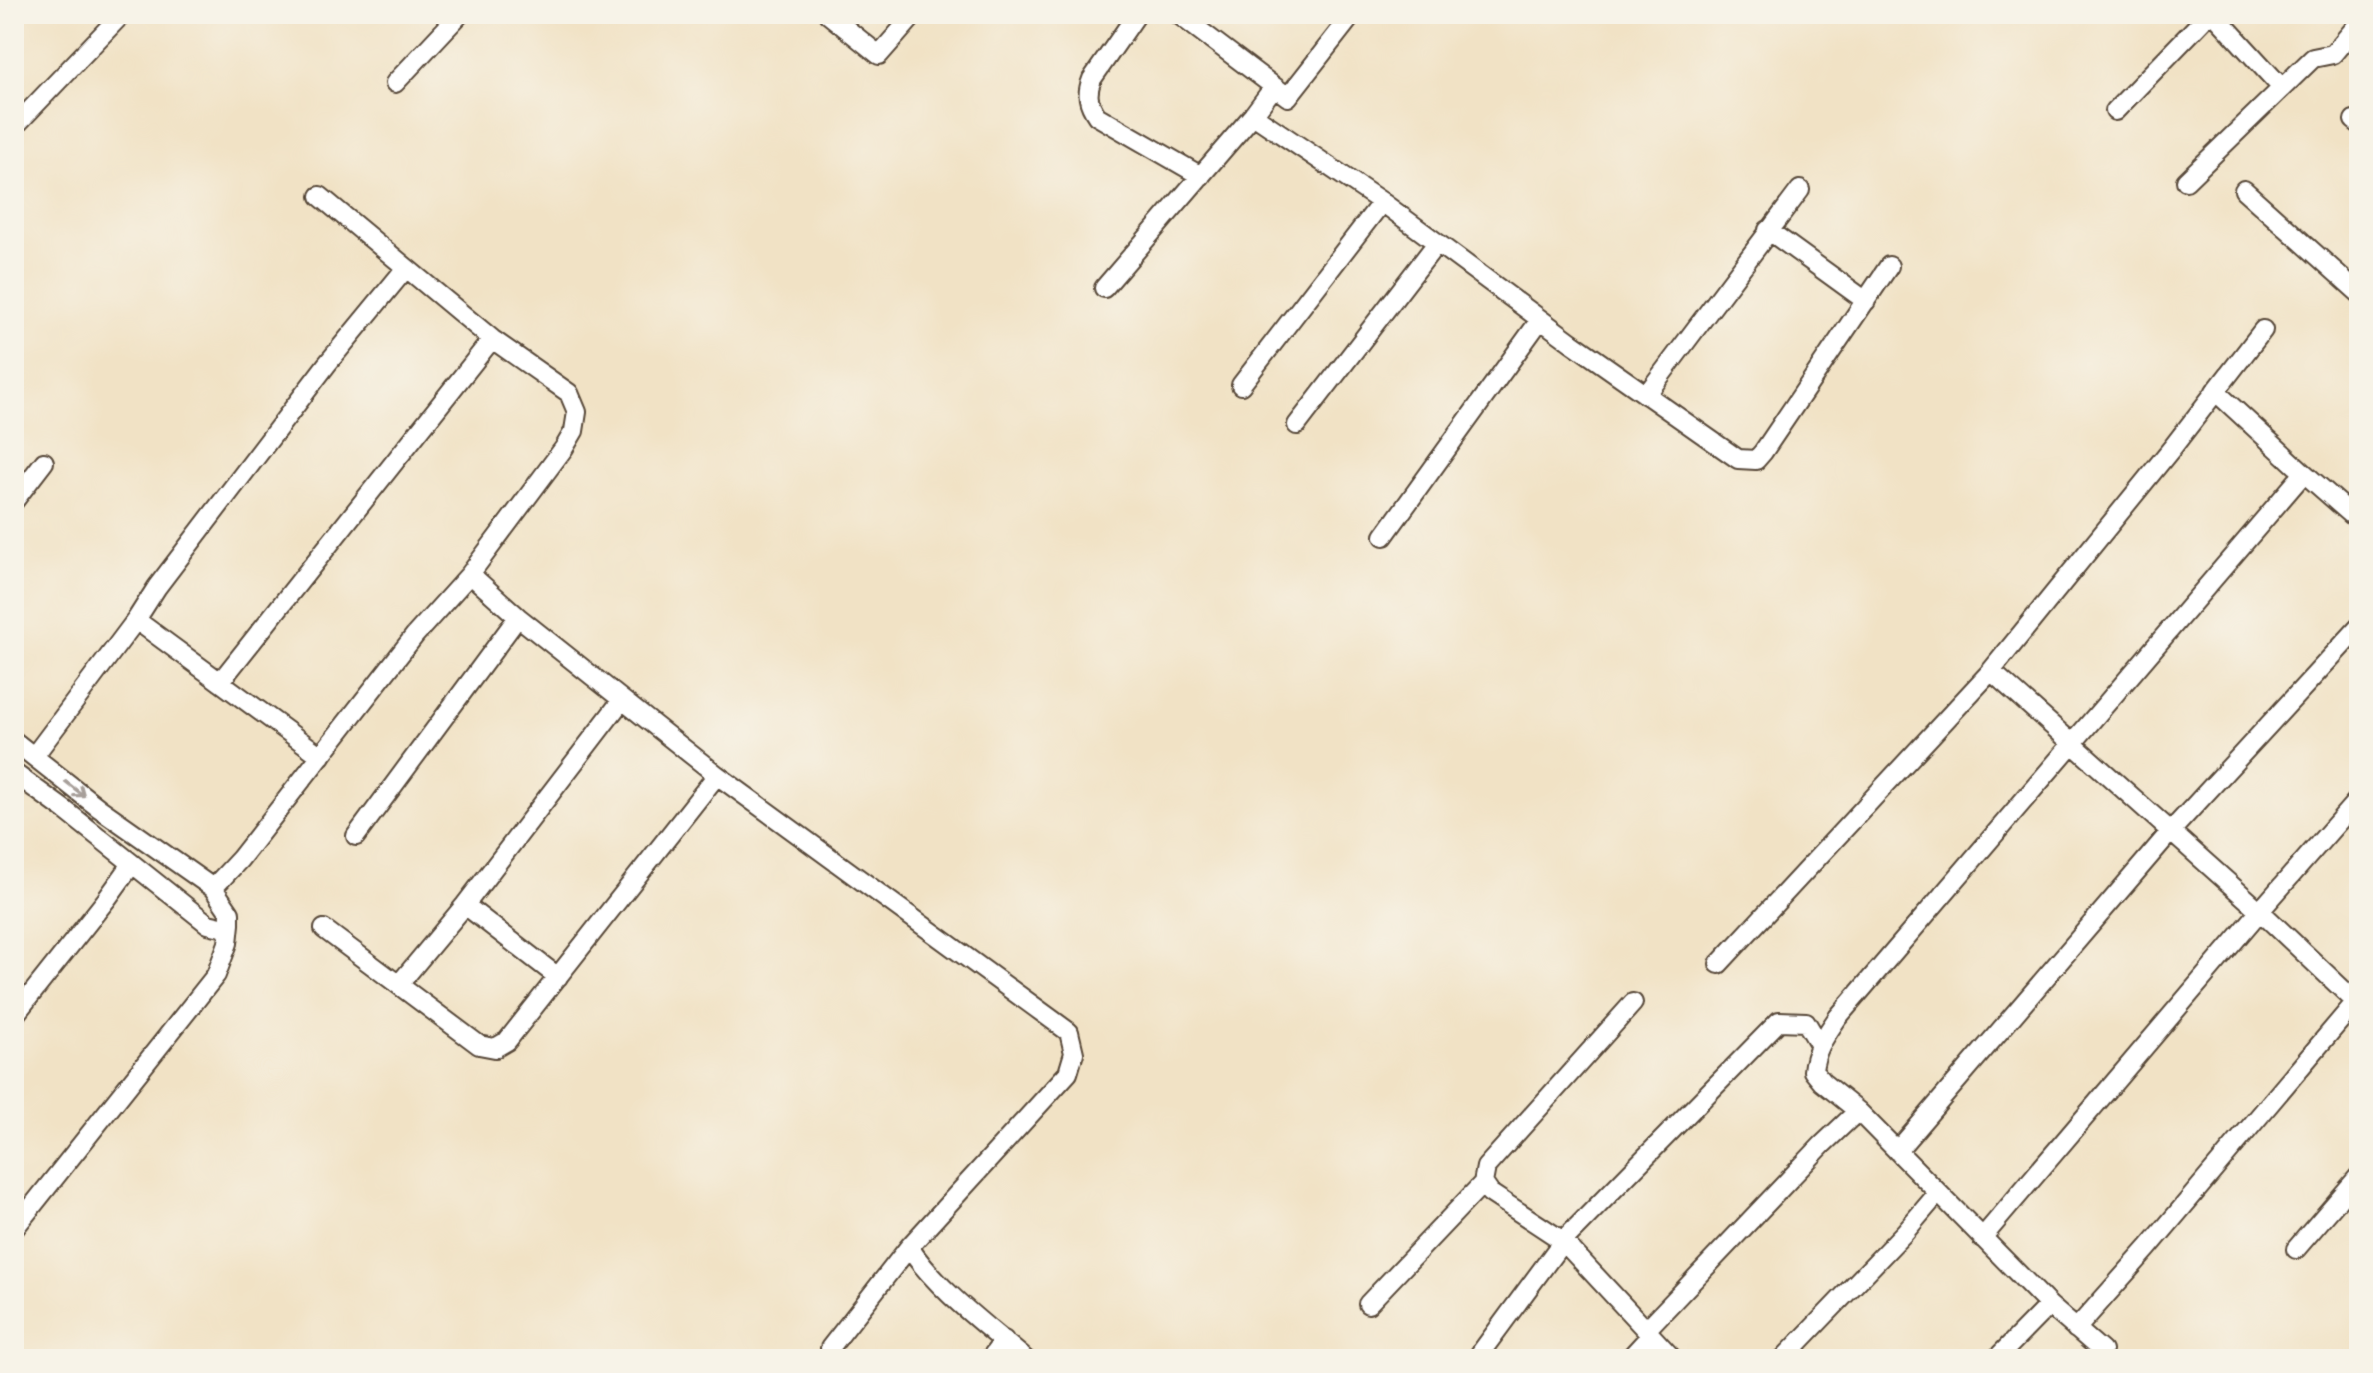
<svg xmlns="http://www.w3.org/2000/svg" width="2373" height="1373" font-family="Delius,sans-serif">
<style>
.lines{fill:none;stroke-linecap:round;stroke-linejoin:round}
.minor-casing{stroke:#564637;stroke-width:22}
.minor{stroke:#fff;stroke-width:18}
.oneway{stroke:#a79f9a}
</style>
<rect width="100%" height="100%" fill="#f7f3e8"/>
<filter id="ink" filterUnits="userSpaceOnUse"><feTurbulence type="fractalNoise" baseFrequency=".0125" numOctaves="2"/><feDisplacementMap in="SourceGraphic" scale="16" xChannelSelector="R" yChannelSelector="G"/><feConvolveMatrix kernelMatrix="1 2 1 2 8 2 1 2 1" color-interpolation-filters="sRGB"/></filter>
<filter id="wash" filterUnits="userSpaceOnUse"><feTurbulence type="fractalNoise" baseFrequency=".006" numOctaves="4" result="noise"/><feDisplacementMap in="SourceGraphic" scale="32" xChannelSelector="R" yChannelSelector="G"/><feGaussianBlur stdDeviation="1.8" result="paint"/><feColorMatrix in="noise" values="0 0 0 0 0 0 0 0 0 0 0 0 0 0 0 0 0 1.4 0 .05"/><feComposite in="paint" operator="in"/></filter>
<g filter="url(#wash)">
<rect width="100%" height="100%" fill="#f1e2c5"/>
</g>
<g filter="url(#ink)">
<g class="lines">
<!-- minor casing -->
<g class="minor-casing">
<path id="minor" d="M828,14L879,55L915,14
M1137,14L1092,79C1086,94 1088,103 1097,116L1201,176
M1178,14L1288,97L1353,14
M2214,14L2282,88
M395,83L460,14
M2115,111L2209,14
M1253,115L1382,202L1571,342L1738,459L1756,460L1763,452L1889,266
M2354,120L2359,124
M14,127L122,14
M2186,181L2313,58L2333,54L2359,23
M2244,190L2359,293
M320,196L492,339L569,393L577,412L574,431L564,448L470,574
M1768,230L1866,301
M1104,288L1253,115L1274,87
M1241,385L1382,202
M2215,391L2304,473
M1646,395L1800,190
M1297,425L1437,243
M14,501L44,462
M1384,536L1540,320
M136,620L321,756
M1991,671L2260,911L2359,1005
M220,682L492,339
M14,741L99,808L213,888L230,913V924L221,927L208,924L66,811L14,773
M34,756L136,620L157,587L327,364L406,268
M356,836L518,617
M213,888L240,859L415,635L470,574L518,617L717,775L1069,1032L1074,1053L1068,1073L909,1247C935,1288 988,1327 1025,1359
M465,905L558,977
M324,929L479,1045L495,1048L507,1041L717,775
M1719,964L1991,671L2172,448L2263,330
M400,983L465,905L622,700
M14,1016L106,900L132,864
M1897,1151L2171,831L2359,627
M14,1229L216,975L228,943L230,924
M1982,1238L2260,911L2359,798
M2296,1249L2359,1176
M1368,1304L1483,1183
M2076,1329L2148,1248L2359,998
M1646,1330L1822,1145L1858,1111
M830,1348L909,1247
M2102,1351L2049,1305L1858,1111L1822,1082L1813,1071C1815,1049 1826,1035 1838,1017L2304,473L2359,521
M990,1359L1004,1340
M1476,1359L1563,1241L1490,1193L1483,1183L1486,1167L1633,1003
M1629,1359L1651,1335
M1673,1359L1563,1241L1779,1021L1806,1022L1819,1044
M1783,1359L1904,1233L1938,1193
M1996,1359L2049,1305"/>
</g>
<!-- minor -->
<use href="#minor" class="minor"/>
</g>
<!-- one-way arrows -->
<defs><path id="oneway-shaft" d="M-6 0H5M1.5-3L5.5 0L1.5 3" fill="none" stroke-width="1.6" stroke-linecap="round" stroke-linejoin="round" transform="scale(2)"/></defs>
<use class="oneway" href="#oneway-shaft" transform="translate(75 789) rotate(38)"/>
</g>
<!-- margin -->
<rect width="2373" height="1373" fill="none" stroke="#f7f3e8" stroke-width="48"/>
</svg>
